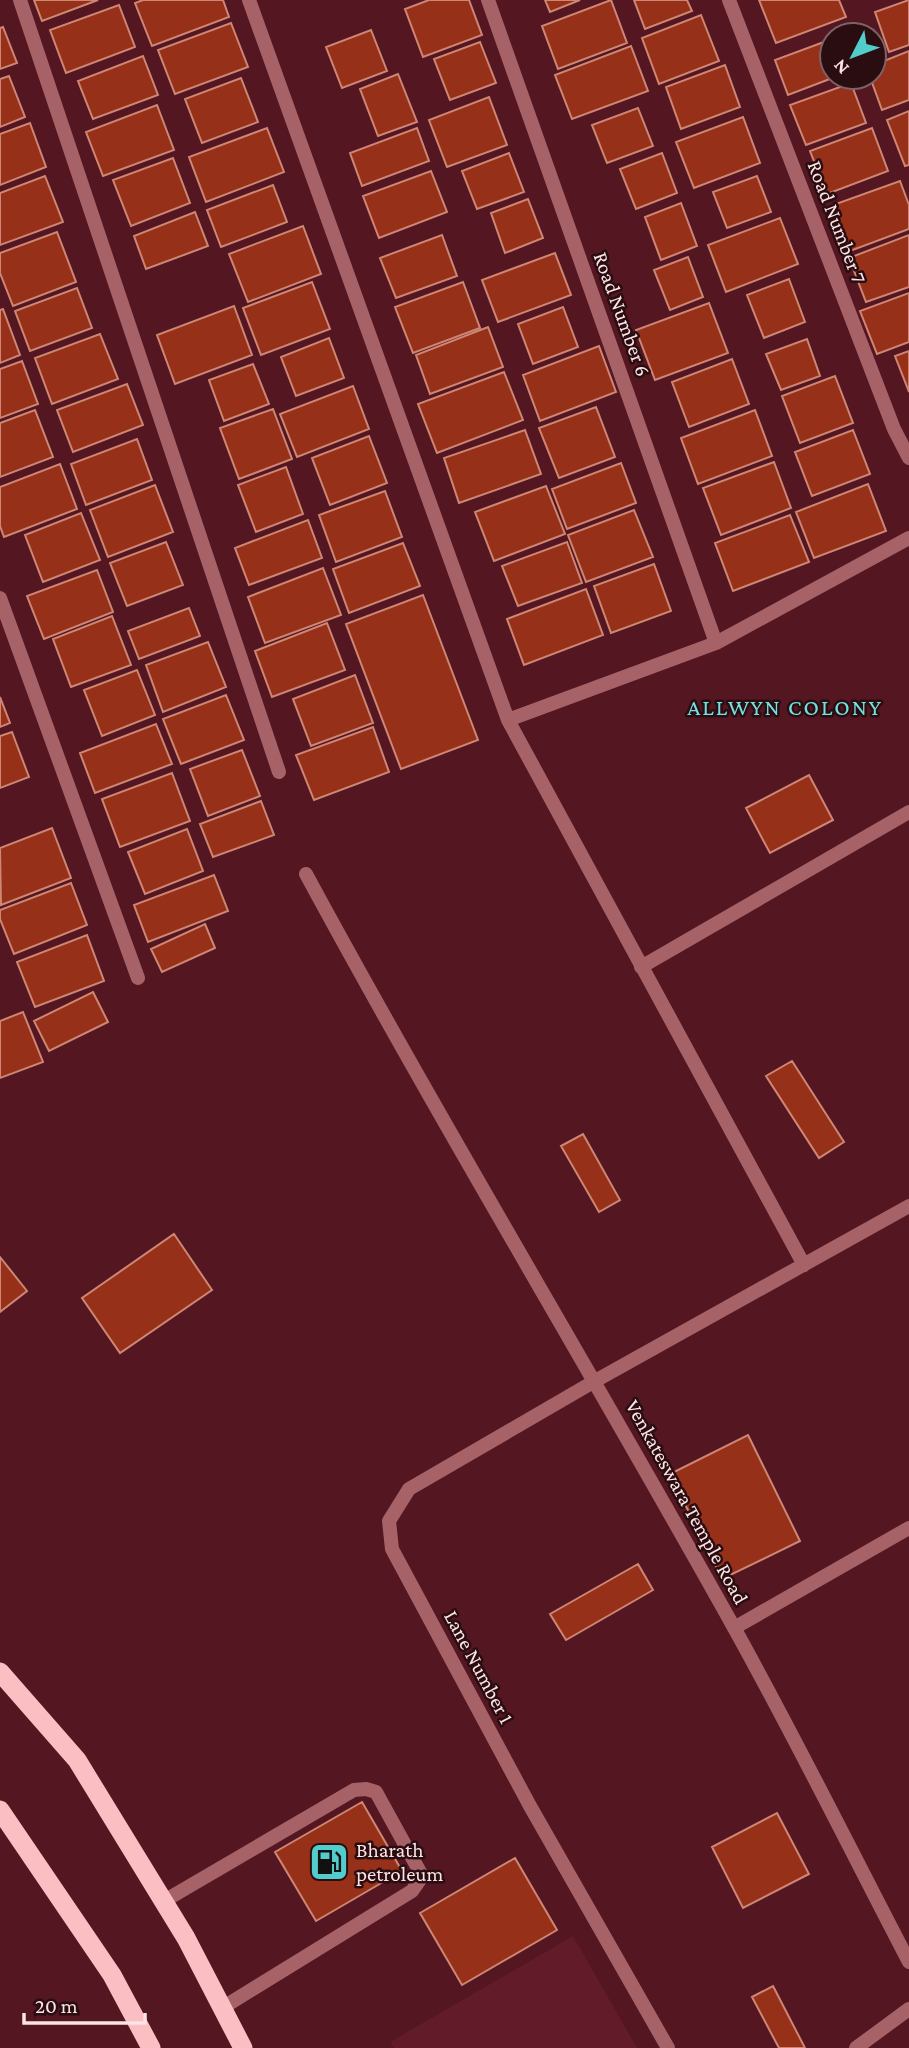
<svg xmlns="http://www.w3.org/2000/svg" width="909" height="2048" font-family="'Crimson Pro',serif">
<style>
.built{fill:#621b28}
.building{fill:#963018;stroke:#ce8675;stroke-width:2}
.lines{fill:none;stroke-linecap:round;stroke-linejoin:round}
.service{stroke:#a76268;stroke-width:14}
.minor{stroke:#a76268;stroke-width:14}
.tertiary{stroke:#a76268;stroke-width:14}
.trunk{stroke:#fbbec2;stroke-width:19}
.labels{text-anchor:middle;stroke-width:5;stroke-linejoin:round;paint-order:stroke}
.street-label{font-size:21px;fill:#fde4e5;stroke:#290d11}
.poi-label{font-size:21px;fill:#fde4e5;stroke:#290d11;text-anchor:start}
.neighbourhood-label{font-size:23px;letter-spacing:2px;fill:#74e0df;stroke:#290d11}
</style>
<rect width="100%" height="100%" fill="#541620"/>
<!-- built -->
<path class="built" d="M573,1936L637,2048H394L390,2042Z"/>
<!-- building -->
<path class="building" d="M34,0H98L42,21Z
M143,0H223L229,17L152,46L135,3Z
M429,0H469L482,35L423,57L405,9Z
M545,0H580L550,12Z
M611,0L627,43L558,69L542,26Z
M634,0H687L692,11L645,29Z
M759,0H839L846,17L776,43Z
M909,0V45L889,52L875,12Z
M119,5L135,47L66,73L50,30Z
M701,15L719,61L659,84L642,38Z
M231,23L248,67L175,94L158,50Z
M3,27L17,63L0,69V28Z
M371,30L387,71L342,88L326,47Z
M832,39V77H835L788,95L775,60Z
M480,42L496,83L450,100L434,59Z
M631,46L648,91L572,119L555,75Z
M909,51V100L882,110L870,77H874V65Z
M143,56L158,95L93,119L78,81Z
M725,65L740,107L681,129L666,87Z
M398,74L417,122L378,136L360,89Z
M9,76L25,117L0,127V79Z
M241,78L258,122L202,143L185,99Z
M851,83L866,123L806,145L790,105Z
M489,97L507,145L447,167L429,120Z
M157,105L174,150L103,176L86,132Z
M638,108L653,146L607,163L592,125Z
M909,111V165L905,166L887,120Z
M743,117L760,163L694,188L676,142Z
M30,123L46,167L0,185V134Z
M267,128L284,172L206,202L189,157Z
M417,128L429,161L362,186L350,153Z
M872,128L888,171L827,194L810,151Z
M509,153L524,192L477,209L462,171Z
M662,153L677,193L636,209L620,169Z
M173,158L190,203L131,226L113,180Z
M431,171L447,212L379,238L363,196Z
M45,176L63,222L0,245V193Z
M757,176L771,212L727,228L713,192Z
M900,181L909,205V229L850,251L833,205Z
M273,185L287,222L221,247L207,210Z
M528,199L543,238L505,253L491,213Z
M681,203L697,246L661,260L645,217Z
M195,212L208,246L146,269L134,236Z
M780,218L798,264L726,292L708,245Z
M303,226L321,274L248,302L229,254Z
M57,232L76,282L13,306L0,273V253Z
M442,235L457,276L396,298L380,258Z
M909,235V287L866,302L849,258Z
M555,253L571,295L498,322L482,280Z
M688,257L703,297L670,310L654,270Z
M789,279L805,322L764,338L747,295Z
M312,282L330,329L261,355L243,308Z
M463,282L480,328L413,353L395,307Z
M77,288L92,328L30,351L15,311Z
M909,293V342L877,354L860,311Z
M709,303L728,353L655,380L636,330Z
M234,306L252,355L175,384L157,335Z
M563,307L578,347L533,364L518,324Z
M3,309L20,355L0,363V310Z
M488,327L503,367L430,394L416,355Z
M100,334L118,379L52,404L35,358Z
M329,338L344,378L296,396L281,357Z
M807,339L820,376L781,390L766,354Z
M599,346L616,392L540,421L523,375Z
M909,351V392L895,356Z
M732,359L749,404L689,427L672,382Z
M22,361L38,404L0,418V369Z
M253,364L269,404L224,421L209,380Z
M504,372L523,420L437,453L418,404Z
M835,376L853,423L800,443L782,396Z
M127,384L143,425L73,452L57,410Z
M353,386L369,429L297,457L280,414Z
M596,407L615,457L559,478L539,428Z
M273,409L292,459L239,479L220,428Z
M35,410L53,457L0,477V423Z
M755,410L772,456L698,484L681,438Z
M525,430L541,474L459,503L444,458Z
M853,430L870,474L812,496L795,452Z
M369,436L387,483L330,505L312,458Z
M137,439L152,480L86,505L71,464Z
M774,462L791,508L721,535L703,488Z
M621,463L636,503L567,529L552,489Z
M60,464L77,509L4,537L0,526V487Z
M286,467L303,514L256,532L238,485Z
M868,484L886,531L814,558L796,512Z
M155,485L173,532L108,557L90,510Z
M546,486L565,534L494,561L475,512Z
M385,491L402,537L336,562L319,515Z
M634,510L653,557L586,582L568,535Z
M81,513L100,560L43,582L25,535Z
M790,515L809,562L733,591L715,543Z
M308,520L322,558L249,585L235,548Z
M166,542L183,585L127,606L110,563Z
M567,542L582,583L518,606L502,566Z
M403,543L420,586L349,613L333,569Z
M654,564L671,611L611,633L594,586Z
M323,568L341,615L265,643L248,597Z
M97,570L113,612L44,639L27,596Z
M586,589L603,635L524,665L507,619Z
M423,595L478,740L401,769L346,624Z
M189,608L200,636L139,659L128,631Z
M112,616L131,665L71,687L53,639Z
M327,623L345,670L272,697L255,651Z
M208,642L226,687L163,712L146,665Z
M137,670L155,715L102,736L84,690Z
M355,675L373,723L311,746L293,699Z
M226,695L244,740L181,764L163,719Z
M0,697L10,723L0,727Z
M156,724L172,764L95,793L80,753Z
M373,727L389,772L314,800L296,755Z
M12,732L29,777L0,788V736Z
M242,750L260,796L208,816L190,769Z
M172,773L190,821L120,847L102,799Z
M809,775L833,820L770,853L746,808Z
M261,801L274,835L213,857L200,824Z
M52,828L71,878L1,905L0,848Z
M187,829L203,871L145,894L128,852Z
M214,875L228,911L148,942L134,905Z
M71,883L87,925L14,954L0,919V910Z
M205,924L215,948L162,972L151,949Z
M87,935L104,981L35,1007L17,962Z
M93,992L108,1022L49,1051L34,1021Z
M23,1012L43,1062L0,1078V1021Z
M792,1061L844,1142L819,1158L766,1076Z
M583,1134L620,1200L599,1212L561,1146Z
M174,1234L212,1290L120,1353L82,1298Z
M0,1257L27,1291L0,1312Z
M748,1435L800,1541L722,1579L670,1474Z
M638,1564L653,1590L566,1640L550,1614Z
M362,1802L402,1871L316,1921L275,1852Z
M777,1813L809,1874L743,1908L712,1847Z
M515,1858L557,1930L462,1985L420,1913Z
M773,1986L805,2048H779L752,1997Z"/>
<g class="lines">
<!-- service -->
<path class="service" d="M164,1901L354,1790L366,1789L376,1792L420,1872L419,1881L412,1891L222,2008"/>
<!-- minor -->
<path class="minor" d="M20,0L279,772
M249,0L508,720L804,1265
M488,0L716,643
M729,0L894,429L909,458
M0,598L138,978
M508,720L716,643L909,538
M306,874C443,1127 592,1373 732,1624C794,1735 850,1849 909,1962
M641,967L909,812
M734,1628L909,1528
M668,2048L530,1806L392,1549L389,1521L409,1489L595,1381L909,1206"/>
<!-- tertiary -->
<path class="tertiary" d="M856,2048L909,2009"/>
<!-- trunk -->
<path class="trunk" d="M0,1672L77,1760L186,1938L243,2048
M0,1810L112,1975L151,2048"/>
</g>
<!-- icons -->
<defs>
<g id="fuel-square" transform="scale(2.0125)"><rect x="-9" y="-9" width="18" height="18" rx="4" fill="#52cdcc" stroke="#290d11"/><path d="M-5.5-6h7V0h2V4h1.3V-2.5L3-4.5l.8-.8L6-3V5H2.5V1h-1V6h-7ZM-4.2-4.7v3.2H.2V-4.7Z" fill="#111"/></g>
</defs>
<g fill-rule="evenodd">
<use href="#fuel-square" x="329" y="1862"/>
</g>
<g class="labels">
<!-- street labels -->
<g class="street-label">
<text transform="translate(837 222) rotate(69)" y="7">Road Number 7</text>
<text transform="translate(622 314) rotate(70)" y="7">Road Number 6</text>
<text transform="translate(687 1502) rotate(61)" y="7">Venkateswara Temple Road</text>
<text transform="translate(479 1667) rotate(62)" y="7">Lane Number 1</text>
</g>
<!-- poi labels -->
<g class="poi-label">
<text x="356" y="1857">Bharath<tspan x="356" dy="24">petroleum</tspan></text>
</g>
<!-- neighbourhood labels -->
<g class="neighbourhood-label">
<text x="785" y="715">ALLWYN COLONY</text>
</g>
</g>
<!-- north arrow -->
<g transform="translate(853 56) rotate(228)"><circle r="33" fill="#290d11" stroke="#7e6366" stroke-width="2"/>
<path d="M0-5L12 26L0 18L-12 26Z" fill="#52cdcc"/>
<text y="-10" font-size="19" font-weight="bold" text-anchor="middle" fill="#fde4e5">N</text>
</g>
<!-- scale -->
<path d="M24 2013v10h121v-10" fill="none" stroke="#fde4e5" stroke-width="3.5"/>
<text x="35" y="2013" font-size="21" fill="#fde4e5" stroke="#290d11" stroke-width="5" paint-order="stroke">20 m</text>
</svg>
